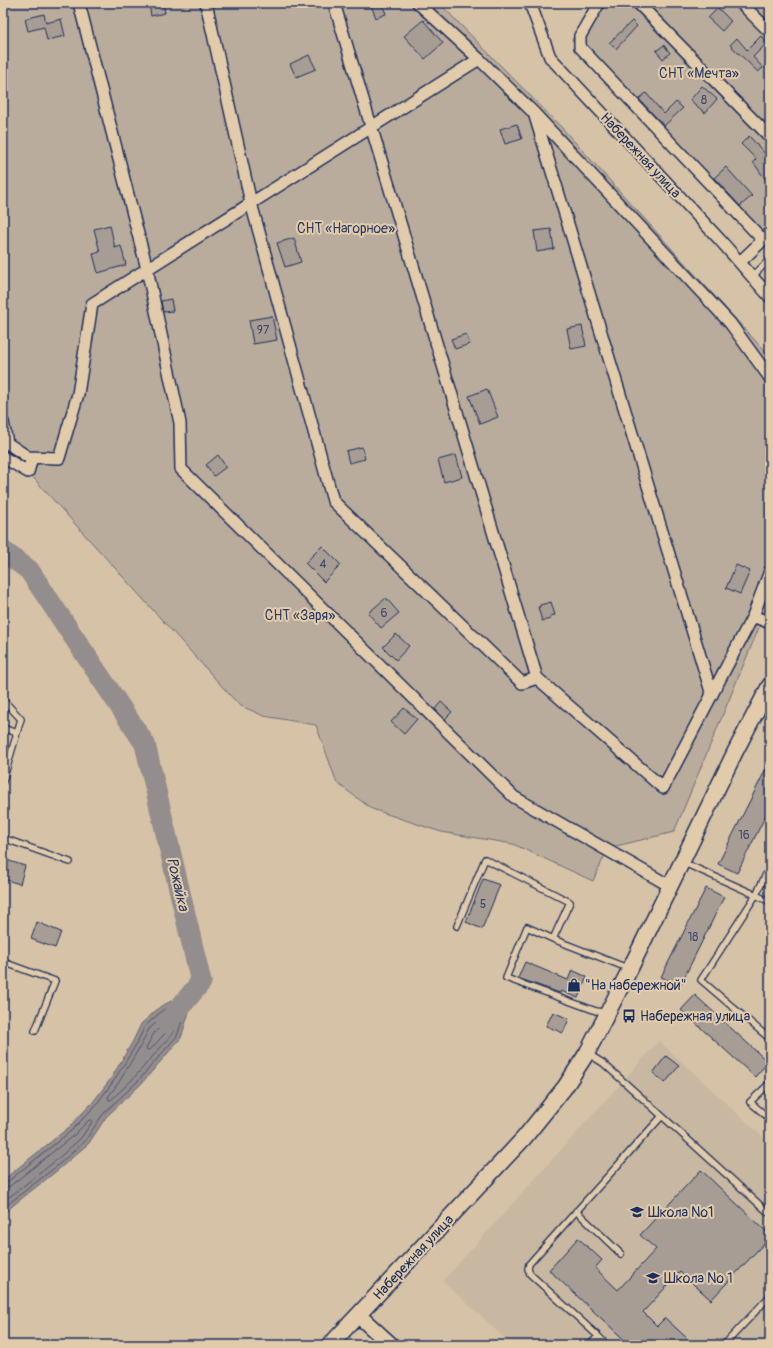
<svg xmlns="http://www.w3.org/2000/svg" width="773" height="1348" font-family="Pangolin,sans-serif">
<style>
.built{fill:#c8b7a1}
.green{fill:#baac9c;stroke:#6a6e7d}
.water{fill:#948d8d;stroke:#64677a}
.lines{fill:none;stroke-linecap:round;stroke-linejoin:round}
.shore{stroke:#4b5571;stroke-width:1}
.river{stroke:#948d8d;stroke-width:21}
.building{fill:#a79d95;stroke:#1b2f5e}
.lane-casing{stroke:#1b2f5e;stroke-width:8}
.street-casing{stroke:#1b2f5e;stroke-width:14}
.secondary-casing{stroke:#1b2f5e;stroke-width:18}
.lane{stroke:#e2cbab;stroke-width:5.5}
.street{stroke:#e2cbab;stroke-width:11}
.secondary{stroke:#e2cbab;stroke-width:15}
.labels{text-anchor:middle;stroke-width:4;stroke-linejoin:round;paint-order:stroke}
.number-label{font-size:12px;fill:#3e4a6c}
.park-label{font-size:14px;fill:#2b3c64;stroke:#e2cbab}
.street-label{font-size:14px;fill:#1b2f5e;stroke:#e2cbab}
.poi-label{font-size:14px;fill:#1b2f5e;stroke:#e2cbab;text-anchor:start}
.water-label{font-size:15px;font-style:italic;fill:#2d3d65;stroke:#e2cbab}
</style>
<rect width="100%" height="100%" fill="#d6c2a6"/>
<filter id="ink" filterUnits="userSpaceOnUse"><feTurbulence type="fractalNoise" baseFrequency=".025" numOctaves="2"/><feDisplacementMap in="SourceGraphic" scale="8" xChannelSelector="R" yChannelSelector="G"/><feConvolveMatrix kernelMatrix="1 2 1 2 8 2 1 2 1" color-interpolation-filters="sRGB"/></filter>
<g filter="url(#ink)">
<!-- built -->
<path class="built" d="M659,1041L770,1144V1345H512L443,1281Z"/>
<!-- green -->
<path class="green" d="M3,3H439L562,128L770,357V601L674,832L608,848L593,881L513,844L441,832L372,809L337,783L316,725L264,716L239,705L28,472L3,457Z
M591,3H770V234L760,244L572,40Z"/>
<!-- water -->
<path class="water" d="M180,997L189,1004V1012L181,1038L140,1085L106,1117L89,1143L59,1169L16,1203L3,1214V1180L68,1128L93,1102L112,1077L133,1041L141,1024L161,1006Z"/>
<g class="lines">
<!-- shore -->
<path class="shore" d="M177,1008H180V1011L173,1033L133,1079L111,1100H109L108,1097L119,1082L141,1045L149,1029L166,1014Z
M167,1021H169L170,1022L168,1030L150,1050H147L146,1048L154,1033Z
M3,1183L7,1182L71,1131L96,1105L115,1079L137,1043L145,1026L163,1010L178,1002L184,1006L185,1012L177,1036L137,1082L103,1114L85,1141L57,1166L3,1208
M3,1188L10,1186L74,1135L89,1120H92V1122L81,1138L54,1162L3,1202"/>
<!-- river -->
<path class="river" d="M3,551L29,570L145,744L201,982L167,1023"/>
</g>
<!-- building -->
<path class="building" d="M149,3H163L165,13L151,16Z
M370,3H382L386,14L376,18Z
M718,8L731,21L722,31L708,18Z
M44,14L46,23L61,19L65,36L47,40L44,27L28,31L25,19Z
M423,20L443,43L425,59L404,36Z
M632,21L637,26L616,49L609,43Z
M761,36L767,43L753,57L763,68L758,72L730,45L737,38L747,50Z
M664,45L670,53L663,59L656,51Z
M309,55L316,69L296,77L290,64Z
M702,86L717,99L705,113L690,100Z
M646,93L664,114L676,102L683,108L664,126L639,99Z
M517,124L522,139L505,144L500,129Z
M749,136L770,159V186L753,162L756,159L741,144Z
M726,167L752,196L740,206L714,178Z
M110,225L115,248L121,246L126,265L98,273L93,254L100,252L94,229Z
M551,229L554,249L537,252L534,231Z
M294,238L301,262L285,267L277,243Z
M171,299L173,311L163,312L161,301Z
M272,316L277,340L253,344L249,320Z
M582,326L586,346L571,349L567,329Z
M466,334L470,344L455,349L451,339Z
M487,389L498,417L480,424L469,396Z
M362,447L365,459L349,463L346,451Z
M218,455L226,467L214,476L206,465Z
M456,455L462,477L444,482L438,460Z
M322,546L341,565L324,582L305,563Z
M736,565L750,571L740,594L726,588Z
M386,598L399,613L381,628L368,613Z
M551,602L555,615L550,616L551,619L542,621L538,607H540V605Z
M396,634L409,646L396,660L383,647Z
M441,702L452,712L445,719L435,709Z
M404,708L417,719L404,734L391,722Z
M770,761V807L737,873L718,864Z
M3,859L25,866L20,884L3,879Z
M483,879L500,885L482,929L466,922Z
M706,888L724,897L680,986L661,977Z
M37,922L61,932L55,948L31,939Z
M525,962L568,980L572,970L587,977L578,998L561,991L560,993L518,978Z
M695,995L768,1062L755,1077L681,1010Z
M553,1012L569,1019L563,1033L546,1026Z
M666,1056L679,1066L665,1083L653,1073Z
M701,1170L770,1235V1237L711,1300L680,1272L643,1312L657,1326L665,1318L689,1340L684,1345H630L549,1270L578,1238L602,1260L595,1268L618,1290L656,1249L640,1235Z"/>
<g class="lines">
<!-- lane casing -->
<g class="lane-casing">
<path id="lane" d="M752,277L770,259
M3,700L21,719L3,781
M3,728L17,733
M3,838L70,862
M682,862L756,895L770,866
M770,902L756,895L701,980L770,1039
M457,926L485,859L570,902L553,939
M3,962L55,981L35,1031
M607,1013L596,1011L506,978L527,927L553,939L630,969
M587,1053L603,1063L662,1116L529,1264L528,1269L530,1274L598,1336L590,1345
M770,1083L750,1102L770,1119
M662,1116L770,1214
M576,1211L621,1254
M598,1336L607,1345
M724,1345L770,1296"/>
</g>
<!-- street casing -->
<g class="street-casing">
<path id="street" d="M206,3L251,203L333,501L522,683L537,678
M334,3L537,678L663,788L753,616L770,571
M418,3L479,59L534,113L730,323L770,378
M530,3L550,57L720,240L770,297
M599,3L580,36V47L763,240L770,234
M638,3L770,137
M741,3L770,32
M479,59L147,269L180,423L181,469L514,797L670,886
M534,113L712,695
M740,262L763,240
M3,422L7,443L28,457L59,458L78,394L92,304L147,269L79,3
M3,457L28,472L32,458
M753,616L770,623"/>
</g>
<!-- secondary casing -->
<g class="secondary-casing">
<path id="secondary" d="M358,1315L391,1345
M330,1345L524,1138L565,1087L587,1053L630,969L735,752L770,685"/>
</g>
<!-- lane -->
<use href="#lane" class="lane"/>
<!-- street -->
<use href="#street" class="street"/>
<!-- secondary -->
<use href="#secondary" class="secondary"/>
</g>
</g>
<!-- icons -->
<defs>
<g id="shop-bare" transform="scale(1.08)"><path d="M-5-2.5h2.3a2.7 3.5 0 0 1 5.4 0H5L5.5 6h-11ZM-1.5-2.5h3a1.5 2.3 0 0 0-3 0Z" fill="#1b2f5e" stroke="#e2cbab" stroke-width="2.5" paint-order="stroke"/></g>
<g id="bus-bare" transform="scale(1.08)"><path d="M-5-6H5V4H4V6H2V4H-2V6H-4V4H-5ZM-3.5-4V0h7V-4ZM-3.5 1.2v1.5H-2V1.2ZM2 1.2v1.5H3.5V1.2Z" fill="#1b2f5e" stroke="#e2cbab" stroke-width="2.5" paint-order="stroke"/></g>
<g id="school-bare" transform="scale(1.08)"><path d="M0-5L7-2L0 1L-7-2ZM-4 1L0 2.5L4 1V4Q0 6-4 4Z" fill="#1b2f5e" stroke="#e2cbab" stroke-width="2.5" paint-order="stroke"/></g>
</defs>
<g fill-rule="evenodd">
<use href="#shop-bare" x="574" y="985"/>
<use href="#bus-bare" x="629" y="1016"/>
<use href="#school-bare" x="637" y="1212"/>
<use href="#school-bare" x="653" y="1278"/>
</g>
<g class="labels">
<!-- number labels -->
<g class="number-label">
<text x="704" y="104">8</text>
<text x="263" y="334">97</text>
<text x="323" y="568">4</text>
<text x="384" y="617">6</text>
<text x="744" y="839">16</text>
<text x="483" y="908">5</text>
<text x="693" y="941">18</text>
</g>
<!-- park labels -->
<g class="park-label">
<text x="699" y="78">СНТ «Мечта»</text>
<text x="346" y="233">СНТ «Нагорное»</text>
<text x="300" y="620">СНТ «Заря»</text>
</g>
<!-- street labels -->
<g class="street-label">
<text transform="translate(641 155) rotate(47)" y="5">Набережная улица</text>
<text transform="translate(413 1257) rotate(-47)" y="5">Набережная улица</text>
</g>
<!-- poi labels -->
<g class="poi-label">
<text x="585" y="990">"На набережной"</text>
<text x="640" y="1021">Набережная улица</text>
<text x="648" y="1217">Школа №1</text>
<text x="664" y="1283">Школа № 1</text>
</g>
<!-- water labels -->
<g class="water-label">
<text transform="translate(178 884) rotate(77)" y="5">Рожайка</text>
</g>
</g>
<!-- margin -->
<rect width="773" height="1348" fill="none" stroke="#e2cbab" stroke-width="16"/>
<rect x="8" y="8" width="757" height="1332" fill="none" stroke="#1b2f5e" stroke-width="1.5" filter="url(#ink)"/>
</svg>
